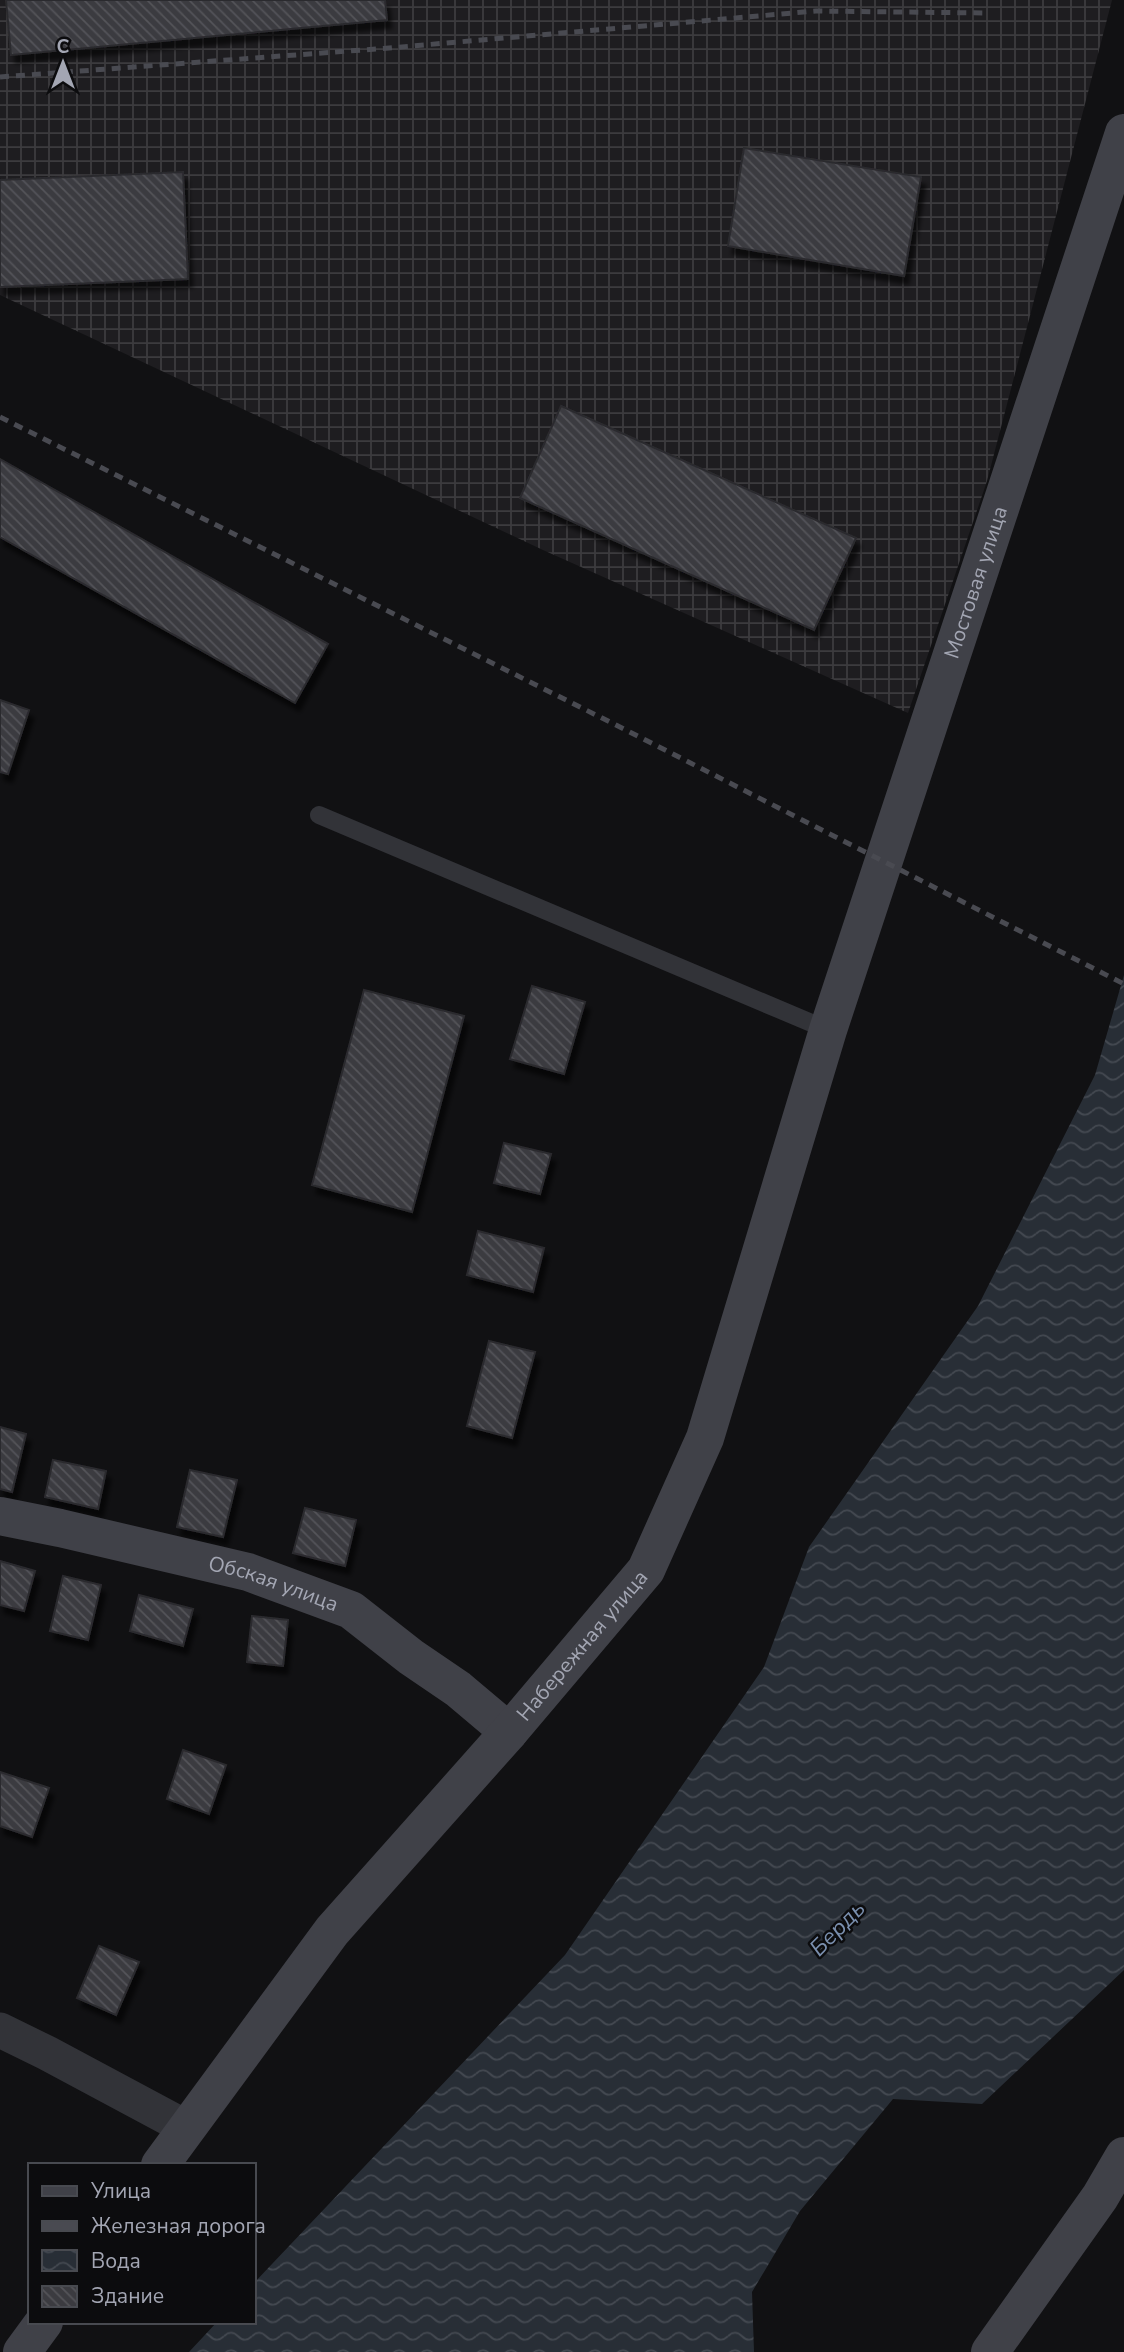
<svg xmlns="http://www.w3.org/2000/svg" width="1124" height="2352" font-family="'Nunito Sans',sans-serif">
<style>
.industrial{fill:url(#industrial-grid)}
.water{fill:url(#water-waves)}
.building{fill:url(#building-back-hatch);stroke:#2c2b2f;stroke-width:2;filter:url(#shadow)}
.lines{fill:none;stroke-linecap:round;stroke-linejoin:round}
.lane{stroke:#323338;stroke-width:18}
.street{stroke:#323338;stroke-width:35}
.secondary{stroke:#404148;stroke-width:38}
.rail{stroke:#494a51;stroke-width:5;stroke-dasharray:9 7;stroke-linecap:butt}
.labels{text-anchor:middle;stroke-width:5;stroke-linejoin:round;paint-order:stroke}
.street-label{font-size:21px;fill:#a3a6b3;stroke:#0c0c0e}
.water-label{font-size:23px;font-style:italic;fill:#7a8fae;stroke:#0c0c0e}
</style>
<defs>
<pattern id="industrial-grid" width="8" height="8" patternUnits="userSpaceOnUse" patternTransform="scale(1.75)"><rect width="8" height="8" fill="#1e1d20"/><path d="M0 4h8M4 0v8" fill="none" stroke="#3c3b3e"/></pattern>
<pattern id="water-waves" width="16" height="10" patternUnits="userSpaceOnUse" patternTransform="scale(1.75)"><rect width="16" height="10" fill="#282e36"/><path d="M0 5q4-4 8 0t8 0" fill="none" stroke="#444951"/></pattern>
<pattern id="building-back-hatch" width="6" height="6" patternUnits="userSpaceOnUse" patternTransform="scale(1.75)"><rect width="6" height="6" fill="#3b3b40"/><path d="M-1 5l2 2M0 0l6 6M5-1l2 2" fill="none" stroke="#545459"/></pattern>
<filter id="shadow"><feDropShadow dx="4.5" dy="8" stdDeviation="2" flood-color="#0009"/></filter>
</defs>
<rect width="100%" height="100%" fill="#111113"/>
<!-- industrial -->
<path class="industrial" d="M0,0H1112L987,481L908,713L543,550L0,295Z"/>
<!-- water -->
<path class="water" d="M1124,975V1970L982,2104L893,2099L800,2211L752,2292L754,2352H189L217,2322H254V2283L565,1955L764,1667L809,1547L978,1306L1095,1075Z"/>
<!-- building -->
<path class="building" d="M6,0H385L387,20L11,55Z
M744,148L921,177L904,276L728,246Z
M183,172L188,279L0,287V180Z
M561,406L856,538L814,630L520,498Z
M0,459L328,644L295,703L0,537Z
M0,700L29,710L8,774L0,772Z
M532,986L585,1002L564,1074L510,1059Z
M364,990L464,1016L412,1212L312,1185Z
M504,1143L551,1154L540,1194L494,1183Z
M478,1231L544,1248L533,1292L467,1275Z
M489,1341L535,1352L512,1438L467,1426Z
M0,1427L26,1434L12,1492L0,1489Z
M53,1460L106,1471L98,1509L45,1497Z
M190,1470L237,1480L223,1537L177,1527Z
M305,1508L356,1520L345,1566L293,1553Z
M0,1561L35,1571L24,1611L0,1605Z
M63,1576L101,1585L88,1640L50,1631Z
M139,1595L193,1609L183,1646L130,1631Z
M252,1616L288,1620L283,1666L247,1662Z
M183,1750L226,1765L209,1814L167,1799Z
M0,1772L49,1788L32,1837L0,1826Z
M99,1946L139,1962L116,2015L77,1998Z"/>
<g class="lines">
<!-- lane -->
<path class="lane" d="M319,815L828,1030"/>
<!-- street -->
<path class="street" d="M0,2030L47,2053L187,2128"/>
<!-- secondary -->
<g class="secondary">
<path id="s1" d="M0,1516L60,1528L248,1572L351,1610L411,1657L458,1689L509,1732"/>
<path id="s2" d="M160,2165L332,1931L509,1732L646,1570L705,1438L828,1030L1124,133"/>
<path d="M22,2352L44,2322"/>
<path d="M990,2352L1100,2197L1124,2156"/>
</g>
<!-- rail -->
<path class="rail" d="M0,77L389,48L816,11L987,13
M0,417L616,725L1124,984"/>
</g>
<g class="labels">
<!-- street labels -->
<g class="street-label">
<text dy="7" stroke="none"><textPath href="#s2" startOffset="1811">Мостовая улица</textPath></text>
<text dy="7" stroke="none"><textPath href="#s1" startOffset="282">Обская улица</textPath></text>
<text dy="7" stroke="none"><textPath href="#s2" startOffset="670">Набережная улица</textPath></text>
</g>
<!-- water labels -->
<g class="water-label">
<text transform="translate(837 1928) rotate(-45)" y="8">Бердь</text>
</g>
</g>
<!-- legend -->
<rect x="28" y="2163" width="228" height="161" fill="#0c0c0e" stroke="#484a50" stroke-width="2"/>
<rect x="42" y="2186" width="35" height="10" fill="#404148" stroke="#484a50" stroke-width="2"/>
<text x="91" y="2198" font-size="21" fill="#a3a6b3">Улица</text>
<rect x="42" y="2221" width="35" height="10" fill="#494a51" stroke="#484a50" stroke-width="2"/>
<text x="91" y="2233" font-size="21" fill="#a3a6b3">Железная дорога</text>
<rect x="42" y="2250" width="35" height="21" fill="url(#water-waves)" stroke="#484a50" stroke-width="2"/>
<text x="91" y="2268" font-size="21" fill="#a3a6b3">Вода</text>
<rect x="42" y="2286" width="35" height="21" fill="url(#building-back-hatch)" stroke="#484a50" stroke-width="2"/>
<text x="91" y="2303" font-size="21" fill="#a3a6b3">Здание</text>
<!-- north arrow -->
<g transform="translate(63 63)" stroke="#0c0c0e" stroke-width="5" paint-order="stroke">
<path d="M0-5L12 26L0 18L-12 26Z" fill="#a3a6b3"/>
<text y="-10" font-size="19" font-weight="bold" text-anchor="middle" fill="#a3a6b3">С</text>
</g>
</svg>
